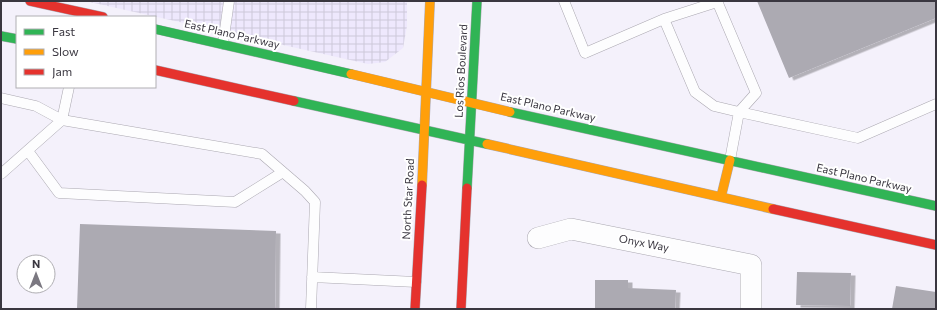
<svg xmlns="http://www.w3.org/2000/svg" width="937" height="310" font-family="Commissioner,sans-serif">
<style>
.industrial{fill:url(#industrial-grid)}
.building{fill:#acaab2;filter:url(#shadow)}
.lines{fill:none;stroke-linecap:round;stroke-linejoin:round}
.lane-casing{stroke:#aba8b1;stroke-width:11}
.street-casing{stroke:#aba8b1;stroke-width:22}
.fast-casing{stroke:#aba8b1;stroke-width:10}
.slow-casing{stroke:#aba8b1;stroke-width:10}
.jam-casing{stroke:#aba8b1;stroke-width:10}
.lane{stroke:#fdfdfe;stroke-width:10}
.street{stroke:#fdfdfe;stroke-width:21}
.fast{stroke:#30b455;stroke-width:9}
.slow{stroke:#ff9f0a;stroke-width:9}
.jam{stroke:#e5322d;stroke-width:9}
.labels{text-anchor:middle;stroke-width:4;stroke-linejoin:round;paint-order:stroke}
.street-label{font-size:11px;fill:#3a3740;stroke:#fff}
</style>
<defs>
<pattern id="industrial-grid" width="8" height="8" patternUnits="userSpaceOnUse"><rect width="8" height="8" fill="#eee8fd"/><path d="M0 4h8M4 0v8" fill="none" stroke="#cdc8da"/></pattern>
<filter id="shadow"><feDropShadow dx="4.5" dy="2.5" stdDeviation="0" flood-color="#0004"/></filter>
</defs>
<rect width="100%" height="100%" fill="#f4f1fb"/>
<!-- industrial -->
<path class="industrial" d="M85,1H407V26L403,48L385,62L368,64Z"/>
<!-- building -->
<path class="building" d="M757,1H936V18L789,78Z
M80,224L276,231L275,309H77Z
M797,272L851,273L850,306L796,305Z
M595,280H628V288L676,290L675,309H595Z
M896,286L936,292V309H892Z"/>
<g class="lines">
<!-- lane casing -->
<g class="lane-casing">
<path id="lane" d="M564,1L585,53L664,19L695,92L714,106L739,112L756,93L717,1
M664,19L717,2
M223,44L229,1
M1,98L36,106L62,120L262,154L305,191L315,202L311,309
M28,151L59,193L235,202L283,172
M730,160L739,112L858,138L936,104
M1,174L62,120L69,87
M312,277L416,282"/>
</g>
<!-- street casing -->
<g class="street-casing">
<path id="street" d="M538,238L571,229L751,265V309"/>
</g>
<!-- fast casing -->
<g class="fast-casing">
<path id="fast" d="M155,29L351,74
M1,36L17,39
M294,101L487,144
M510,112L936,206
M467,188L477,1"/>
</g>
<!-- slow casing -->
<g class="slow-casing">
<path id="slow" d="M351,74L510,112
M487,144L773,209
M422,185L430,1
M721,197L730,160"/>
</g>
<!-- jam casing -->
<g class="jam-casing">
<path id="jam" d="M30,1L103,17
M155,70L294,101
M773,209L936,245
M415,309L422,185
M461,309L467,188"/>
</g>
<!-- lane -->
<use href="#lane" class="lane"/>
<!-- street -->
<use href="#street" class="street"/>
<!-- fast -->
<use href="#fast" class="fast"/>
<!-- slow -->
<use href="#slow" class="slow"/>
<!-- jam -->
<use href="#jam" class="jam"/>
</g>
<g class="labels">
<!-- street labels -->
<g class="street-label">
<text transform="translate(232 34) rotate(13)" y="4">East Plano Parkway</text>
<text transform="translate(461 71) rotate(-87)" y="4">Los Rios Boulevard</text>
<text transform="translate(548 107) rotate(13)" y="4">East Plano Parkway</text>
<text transform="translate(864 178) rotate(13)" y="4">East Plano Parkway</text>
<text transform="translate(408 199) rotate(-87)" y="4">North Star Road</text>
<text transform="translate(644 243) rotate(11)" y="4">Onyx Way</text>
</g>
</g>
<!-- border -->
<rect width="937" height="310" fill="none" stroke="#3a3740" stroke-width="4"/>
<!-- legend -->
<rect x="16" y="16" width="140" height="72" fill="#ffffff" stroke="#b0afb3"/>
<rect x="24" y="29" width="20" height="6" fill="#30b455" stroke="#b0afb3"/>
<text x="52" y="36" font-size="12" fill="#3a3740">Fast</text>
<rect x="24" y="49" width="20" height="6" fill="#ff9f0a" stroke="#b0afb3"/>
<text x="52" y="56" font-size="12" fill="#3a3740">Slow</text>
<rect x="24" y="69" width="20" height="6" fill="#e5322d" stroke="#b0afb3"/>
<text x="52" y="76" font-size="12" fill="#3a3740">Jam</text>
<!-- north arrow -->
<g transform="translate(36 274)"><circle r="19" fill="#ffffff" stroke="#b0afb3"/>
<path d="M0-3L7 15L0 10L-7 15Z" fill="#7b7881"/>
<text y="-6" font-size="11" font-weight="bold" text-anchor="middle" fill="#3a3740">N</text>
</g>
</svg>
